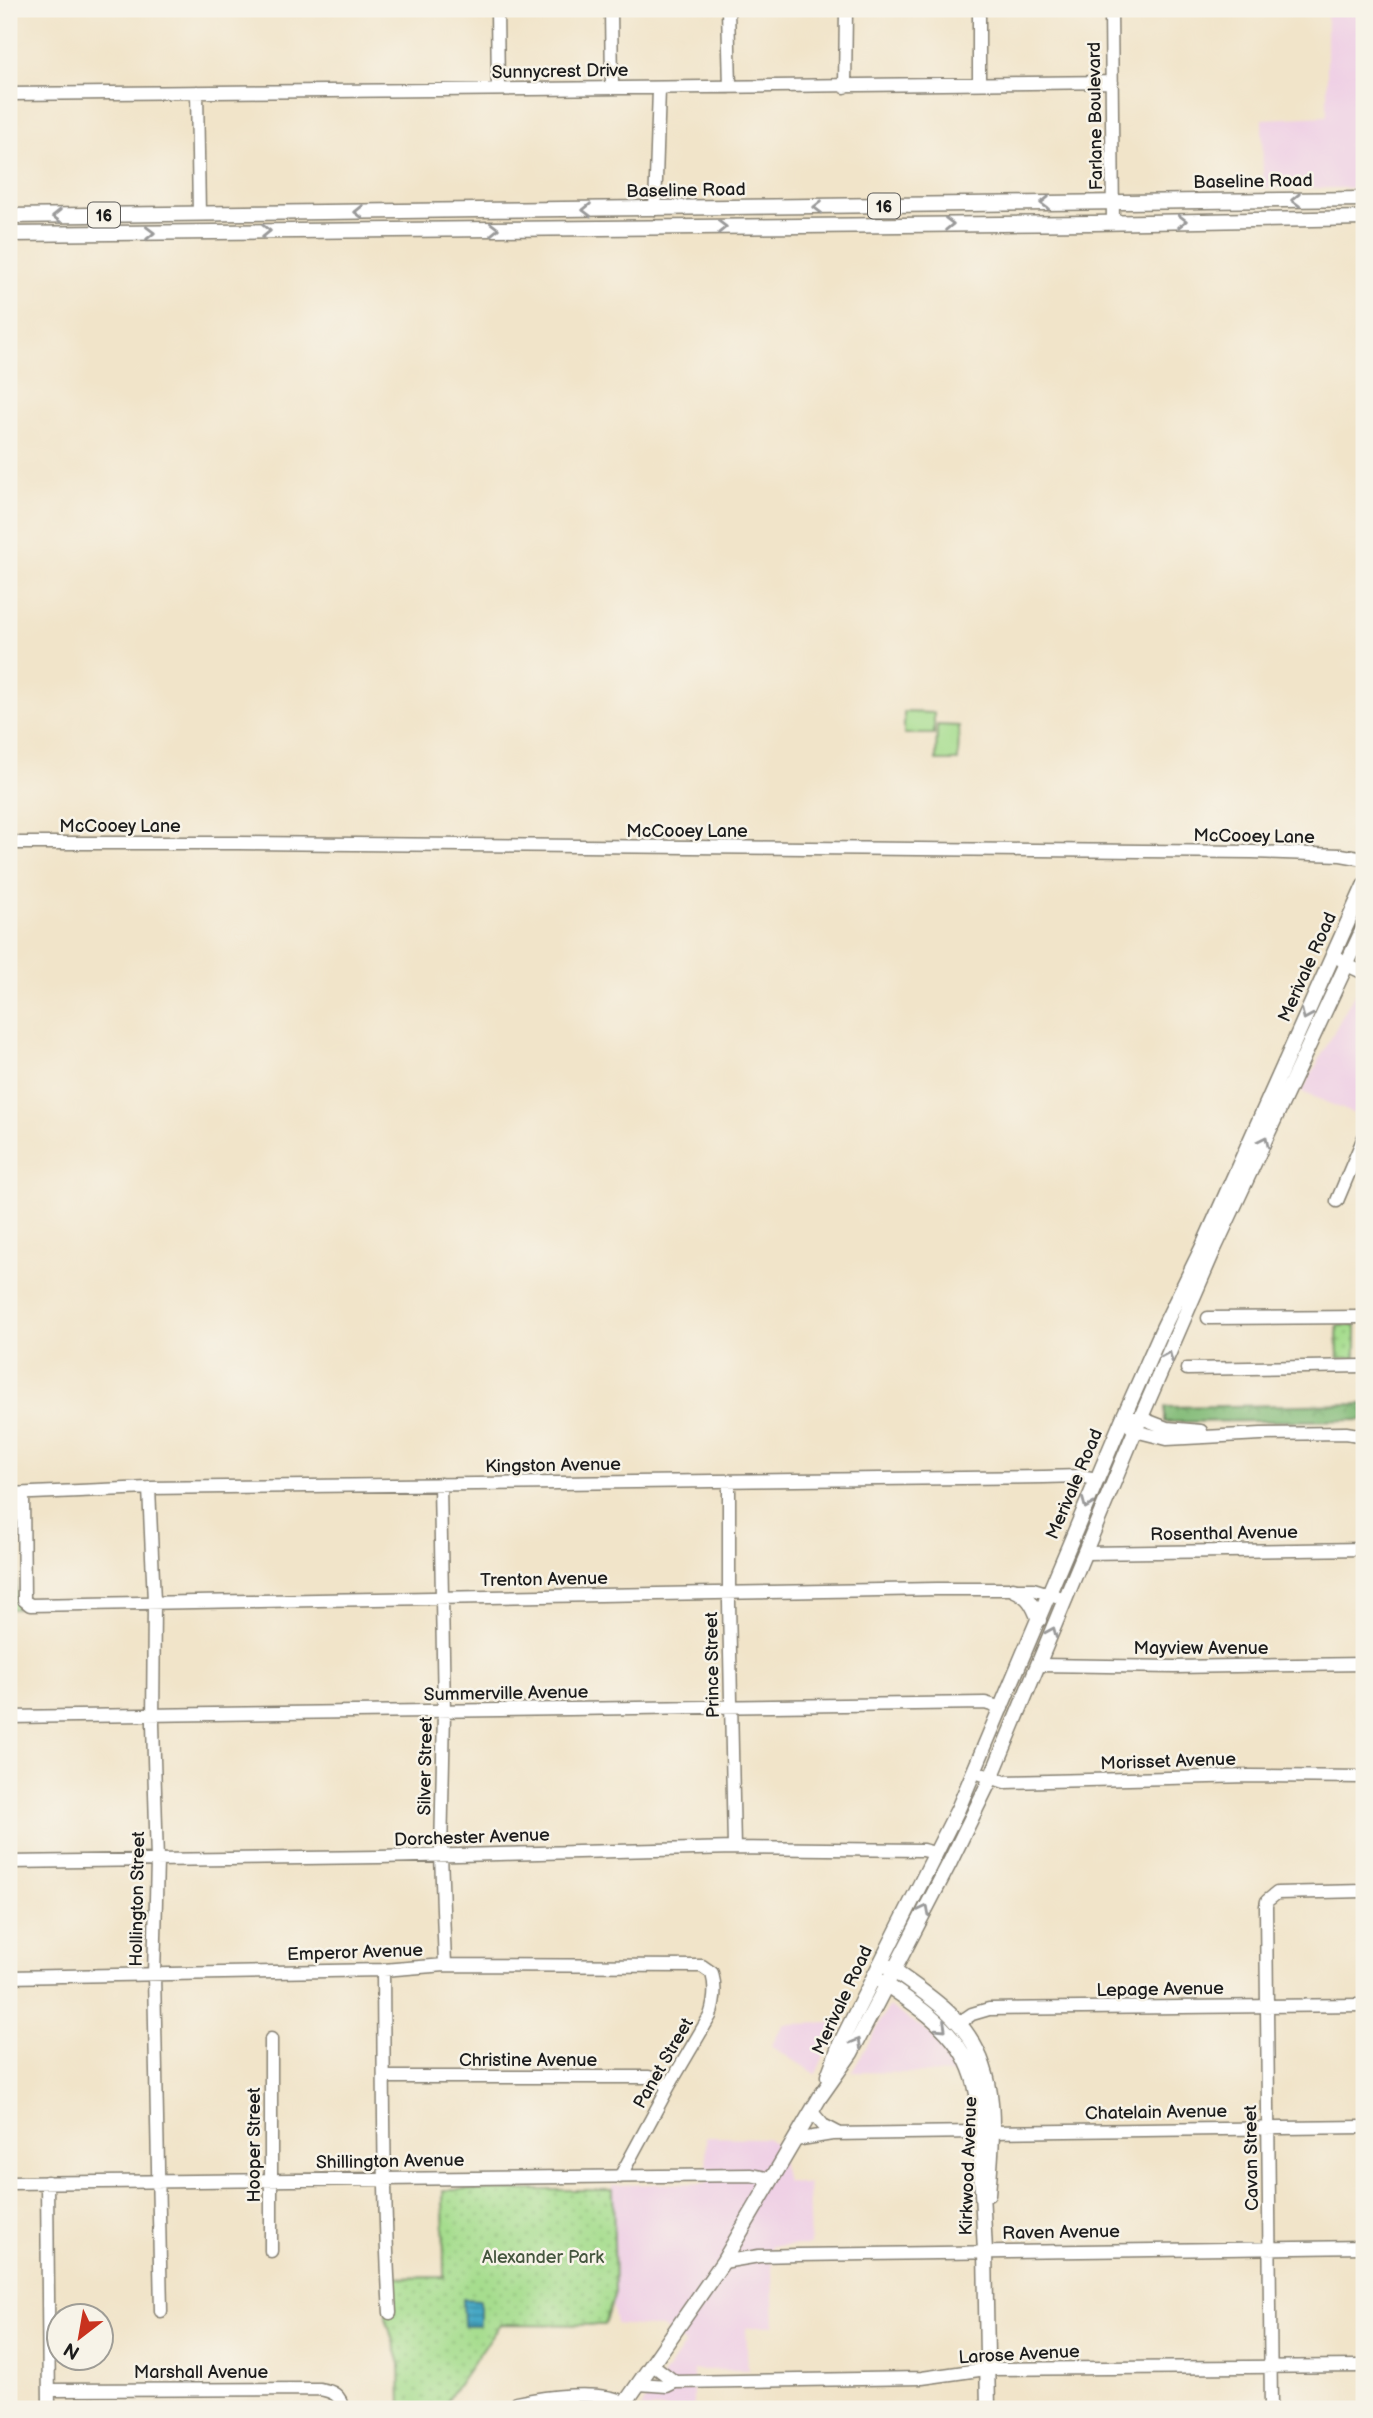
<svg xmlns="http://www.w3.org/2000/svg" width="1373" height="2418" font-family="'Balsamiq Sans',sans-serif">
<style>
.built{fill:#efd0e5}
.grass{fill:#a6dd8e;stroke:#617c55;stroke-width:2}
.forest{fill:url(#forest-crowns);stroke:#506c4a;stroke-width:2}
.park{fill:url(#park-dots);stroke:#617c55;stroke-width:2}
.water{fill:url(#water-rules);stroke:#316271;stroke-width:2}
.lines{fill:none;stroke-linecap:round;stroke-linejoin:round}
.minor-casing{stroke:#868072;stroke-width:15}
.major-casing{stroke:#868072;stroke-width:17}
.minor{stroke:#fff;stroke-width:12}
.major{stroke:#fff;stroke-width:14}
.oneway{stroke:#999}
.labels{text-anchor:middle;stroke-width:5;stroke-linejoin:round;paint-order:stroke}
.shield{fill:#f7f3e8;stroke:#5e5c59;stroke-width:2}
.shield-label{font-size:16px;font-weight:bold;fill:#1c1c1c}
.street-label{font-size:18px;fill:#1c1c1c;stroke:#f7f3e8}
.park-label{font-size:18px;fill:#45563e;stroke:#f7f3e8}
</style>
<defs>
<pattern id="forest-crowns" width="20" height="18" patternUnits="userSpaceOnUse" patternTransform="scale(1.75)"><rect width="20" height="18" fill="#84bc79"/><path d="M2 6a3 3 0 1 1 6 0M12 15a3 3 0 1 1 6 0" fill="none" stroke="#71a168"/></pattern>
<pattern id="park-dots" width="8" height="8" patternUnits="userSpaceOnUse" patternTransform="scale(1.75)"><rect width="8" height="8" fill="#a6dd8e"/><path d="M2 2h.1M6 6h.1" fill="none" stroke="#8ebd7a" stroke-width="1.8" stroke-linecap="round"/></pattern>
<pattern id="water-rules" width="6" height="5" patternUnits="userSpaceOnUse" patternTransform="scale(1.75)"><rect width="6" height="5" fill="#46a9c6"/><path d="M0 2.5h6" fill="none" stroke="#3a89a0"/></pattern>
</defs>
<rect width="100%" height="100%" fill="#f7f3e8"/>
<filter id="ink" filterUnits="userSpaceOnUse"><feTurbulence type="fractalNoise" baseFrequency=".0143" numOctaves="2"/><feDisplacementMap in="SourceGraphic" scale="14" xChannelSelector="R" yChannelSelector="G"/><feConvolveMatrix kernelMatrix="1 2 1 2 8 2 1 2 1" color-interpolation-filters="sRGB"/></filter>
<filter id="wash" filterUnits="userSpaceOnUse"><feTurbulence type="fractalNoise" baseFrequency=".00686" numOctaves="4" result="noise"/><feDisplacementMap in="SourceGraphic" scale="28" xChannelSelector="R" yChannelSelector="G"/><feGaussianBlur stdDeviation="1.57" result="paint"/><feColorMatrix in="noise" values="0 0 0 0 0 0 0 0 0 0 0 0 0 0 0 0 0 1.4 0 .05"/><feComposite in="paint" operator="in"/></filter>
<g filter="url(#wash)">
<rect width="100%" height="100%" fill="#f1e4c9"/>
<!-- built -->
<path class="built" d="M1327,9H1364V188H1263L1262,119L1327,116Z
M1364,991V1118L1302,1092L1354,994Z
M889,2006L949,2046L966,2074L852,2072Z
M838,2023L816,2074L771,2046L784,2024Z
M706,2137L766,2138L777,2144L786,2181L808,2185L810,2245L771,2246L774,2325L746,2328L748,2370H693V2409H640L685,2344L662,2328L616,2324L612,2302L615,2292L613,2185L707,2183Z"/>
<!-- grass -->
<path class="grass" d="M904,712L934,713V734H904Z
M937,725L959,726L958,761H936Z"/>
<!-- forest -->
<path class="forest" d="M1364,1404V1420L1165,1422V1407Z"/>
<!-- park -->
<path class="park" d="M1337,1325L1356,1326V1358H1338Z
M9,1555H15L17,1609H9Z
M443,2190H613L615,2292L605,2325L500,2324L441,2409H401L400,2364L386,2318L387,2278L444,2277Z"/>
<!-- water -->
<path class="water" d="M463,2299L480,2300V2326H464Z"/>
</g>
<g filter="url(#ink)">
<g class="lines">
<!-- minor casing -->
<g class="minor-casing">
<path id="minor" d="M497,9L498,89
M611,9L612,87
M728,9L730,87
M979,9V84
M1111,9L1113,223
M845,87L846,9
M197,92L199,214
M9,94C377,90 744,88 1112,82
M655,209L659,89
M9,843H238L1252,852L1341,855L1364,859
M1339,958L1347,965L1364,973
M1337,1201L1364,1137
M1208,1318L1364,1317
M1187,1369L1364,1366
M1133,1418H1141L1167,1428L1201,1431
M1130,1426L1135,1431L1167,1439L1261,1434L1346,1433L1364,1436
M729,1481V1603L734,1848
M440,1484L444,1712L441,1854L445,1965
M149,1488L154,1601L153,1724L157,1861L154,1975L161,2311
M9,1494L149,1488L1044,1477L1080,1476L1097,1479
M23,1494L24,1600L30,1605L937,1589H1033L1066,1599
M1085,1553L1364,1549
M1039,1665L1175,1667L1364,1664
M9,1717L985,1703L1002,1708
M975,1772L1005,1782L1249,1776L1364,1777
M9,1862L379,1857L734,1848L923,1850L935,1853
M383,1970C384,2085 383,2199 390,2313
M9,1977L383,1970L445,1965L702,1966L712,1973C716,1987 715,2001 710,2016L669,2086L620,2177
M959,2023L972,2014L989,2009L1364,2005
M385,2077H649L669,2086
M812,2112L823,2125L840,2134
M991,2132L1364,2127
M795,2140L832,2134L978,2132
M47,2182L49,2409
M9,2183L751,2175L772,2179
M271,2251V2039
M723,2262L759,2256L798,2255L1364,2247
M653,2365L675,2382
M639,2384L667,2386L675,2382L922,2378L986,2369L1364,2366
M49,2390L319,2389C332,2391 342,2395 342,2409
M516,2403C545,2397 598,2389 626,2403
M1271,2409L1266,1906L1267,1901L1277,1893L1364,1891"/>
</g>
<!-- major casing -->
<g class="major-casing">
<path id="major" d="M9,216L1364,199
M9,234L1094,223L1364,218
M1013,1589C1029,1596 1033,1604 1039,1620
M887,1966C909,1982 933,1997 952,2016C1002,2066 993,2129 988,2194
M880,1980C925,2012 967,2035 977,2094L985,2251L988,2409
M828,2076L840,2044L958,1809L1123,1418L1163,1328L1203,1246L1364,886
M621,2409L723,2262L820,2097L851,2053L950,1862L991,1778L1135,1431L1214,1249L1364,927"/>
</g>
<!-- minor -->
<use href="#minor" class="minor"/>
<!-- major -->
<use href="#major" class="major"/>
</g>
<!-- one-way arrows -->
<defs><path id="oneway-chevron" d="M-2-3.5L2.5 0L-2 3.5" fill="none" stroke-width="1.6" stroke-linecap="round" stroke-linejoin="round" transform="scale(1.75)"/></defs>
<g class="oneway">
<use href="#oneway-chevron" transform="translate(1296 200) rotate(179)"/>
<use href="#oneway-chevron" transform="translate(1045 203) rotate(179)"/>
<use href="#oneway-chevron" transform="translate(818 207) rotate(179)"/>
<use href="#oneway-chevron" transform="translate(587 210) rotate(179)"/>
<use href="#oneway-chevron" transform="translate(359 212) rotate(179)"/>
<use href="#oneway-chevron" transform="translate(57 216) rotate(179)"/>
<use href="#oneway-chevron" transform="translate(1182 221) rotate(-1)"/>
<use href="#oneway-chevron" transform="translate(949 224) rotate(-1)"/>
<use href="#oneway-chevron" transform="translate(722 227) rotate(-1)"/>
<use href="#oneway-chevron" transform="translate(494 229) rotate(-1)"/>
<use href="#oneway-chevron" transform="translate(266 231) rotate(-1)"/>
<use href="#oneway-chevron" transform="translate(150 233) rotate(-1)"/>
<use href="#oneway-chevron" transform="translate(1306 1015) rotate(114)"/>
<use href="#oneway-chevron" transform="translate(1264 1141) rotate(-65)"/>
<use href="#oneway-chevron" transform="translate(1168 1356) rotate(-66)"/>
<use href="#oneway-chevron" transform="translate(1087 1504) rotate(112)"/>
<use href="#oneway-chevron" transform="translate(1052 1632) rotate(-67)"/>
<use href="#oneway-chevron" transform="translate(925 1910) rotate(-63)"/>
<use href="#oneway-chevron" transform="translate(942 2027) rotate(43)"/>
<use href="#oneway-chevron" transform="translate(857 2043) rotate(-60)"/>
</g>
</g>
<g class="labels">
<!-- shield labels -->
<g class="shield">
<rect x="868" y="193.5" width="32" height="25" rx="5"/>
<rect x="88" y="202.5" width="32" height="25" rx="5"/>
</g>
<g class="shield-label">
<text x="884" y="212">16</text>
<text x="104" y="221">16</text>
</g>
<!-- street labels -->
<g class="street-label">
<text transform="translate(560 71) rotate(-1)" y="6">Sunnycrest Drive</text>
<text transform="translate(1095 116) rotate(-91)" y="6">Farlane Boulevard</text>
<text transform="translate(1253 181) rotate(-1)" y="6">Baseline Road</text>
<text transform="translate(686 190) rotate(-1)" y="6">Baseline Road</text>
<text x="120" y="832">McCooey Lane</text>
<text x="687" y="837">McCooey Lane</text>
<text transform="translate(1254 836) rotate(1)" y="6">McCooey Lane</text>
<text transform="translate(1307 967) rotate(-66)" y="6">Merivale Road</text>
<text transform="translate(553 1465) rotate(-1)" y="6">Kingston Avenue</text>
<text transform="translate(1074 1484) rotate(-67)" y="6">Merivale Road</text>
<text transform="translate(1224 1533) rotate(-1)" y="6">Rosenthal Avenue</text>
<text transform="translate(544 1579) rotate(-1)" y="6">Trenton Avenue</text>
<text x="1201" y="1654">Mayview Avenue</text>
<text transform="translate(712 1665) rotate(-91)" y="6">Prince Street</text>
<text transform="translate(506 1693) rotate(-1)" y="6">Summerville Avenue</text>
<text transform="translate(1168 1761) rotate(-2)" y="6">Morisset Avenue</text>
<text transform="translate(425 1766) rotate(-89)" y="6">Silver Street</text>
<text transform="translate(472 1837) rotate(-2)" y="6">Dorchester Avenue</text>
<text transform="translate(137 1899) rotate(-89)" y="6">Hollington Street</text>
<text transform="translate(355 1952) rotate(-2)" y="6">Emperor Avenue</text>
<text transform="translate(1160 1989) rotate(-1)" y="6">Lepage Avenue</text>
<text transform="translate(842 2000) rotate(-65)" y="6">Merivale Road</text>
<text x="528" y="2066">Christine Avenue</text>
<text transform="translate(663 2063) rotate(-60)" y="6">Panet Street</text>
<text transform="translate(1156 2112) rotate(-1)" y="6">Chatelain Avenue</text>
<text transform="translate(254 2145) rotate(-90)" y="6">Hooper Street</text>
<text transform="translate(1251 2158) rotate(-91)" y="6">Cavan Street</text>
<text transform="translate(390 2161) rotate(-1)" y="6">Shillington Avenue</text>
<text transform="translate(968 2166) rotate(-88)" y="6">Kirkwood Avenue</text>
<text transform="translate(1061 2232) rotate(-1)" y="6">Raven Avenue</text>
<text transform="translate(1019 2354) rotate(-3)" y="6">Larose Avenue</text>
<text x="201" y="2378">Marshall Avenue</text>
</g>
<!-- park labels -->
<g class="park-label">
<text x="543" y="2263">Alexander Park</text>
</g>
</g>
<!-- margin -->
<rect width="1373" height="2418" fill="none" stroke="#f7f3e8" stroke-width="35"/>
<!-- north arrow -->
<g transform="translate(80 2337) rotate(211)"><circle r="33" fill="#f7f3e8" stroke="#9f9d96" stroke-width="2"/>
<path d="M0-5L12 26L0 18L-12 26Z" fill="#c8321e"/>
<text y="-10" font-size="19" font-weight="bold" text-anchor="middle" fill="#1c1c1c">N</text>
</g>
</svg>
